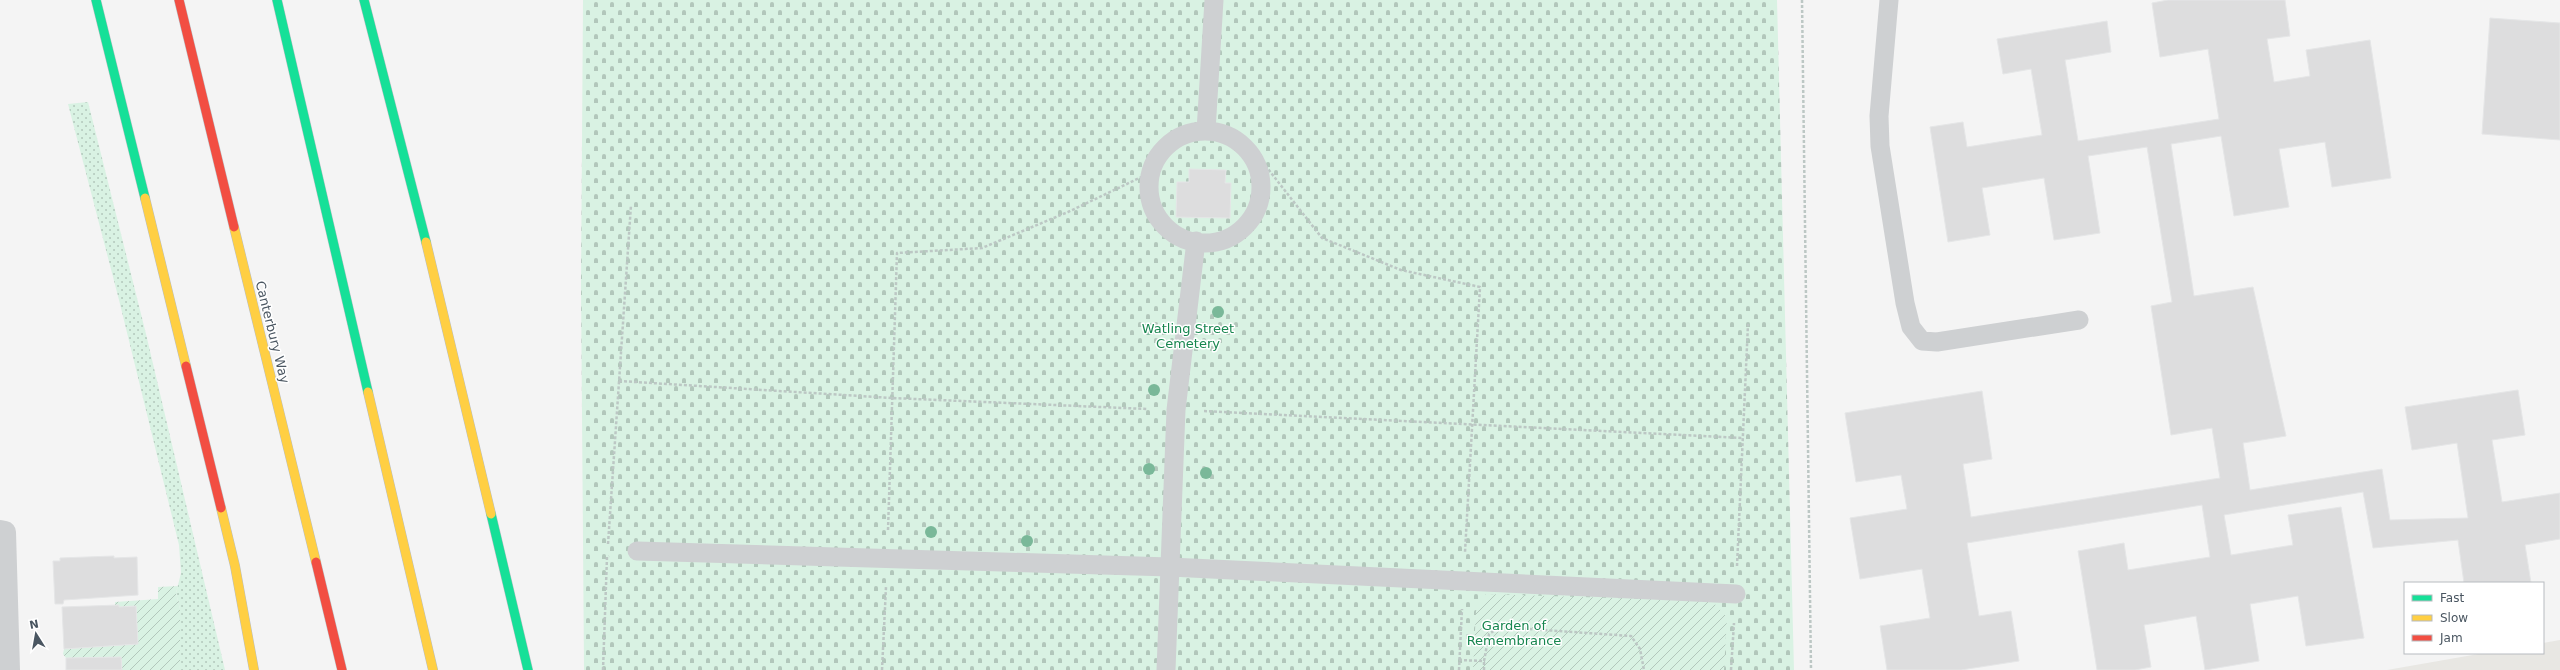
<svg xmlns="http://www.w3.org/2000/svg" width="2560" height="670" font-family="'DejaVu Sans',sans-serif">
<style>
.commercial{fill:#e8e7e3}
.grass{fill:url(#grass-dots)}
.cemetery{fill:url(#cemetery-stones)}
.garden{fill:url(#garden-furrows)}
.building{fill:#ddddde;stroke:#e5e6e7}
.lines{fill:none;stroke-linecap:round;stroke-linejoin:round}
.fast-casing{stroke:#b9bec3;stroke-width:10}
.slow-casing{stroke:#b9bec3;stroke-width:10}
.jam-casing{stroke:#b9bec3;stroke-width:10}
.path{stroke:#bcc7c4;stroke-width:2.5;stroke-dasharray:3 2;stroke-linecap:butt}
.lane{stroke:#ced0d2;stroke-width:19}
.street{stroke:#ced0d2;stroke-width:22}
.fast{stroke:#16e098;stroke-width:9}
.slow{stroke:#ffcf43;stroke-width:9}
.jam{stroke:#f24e42;stroke-width:9}
.tree{fill:#7ab899}
.labels{text-anchor:middle;stroke-width:3;stroke-linejoin:round;paint-order:stroke}
.park-label{font-size:13px;fill:#17864f;stroke:#fff}
.street-label{font-size:13px;fill:#4a5661;stroke:#fff}
</style>
<defs>
<pattern id="grass-dots" width="8" height="8" patternUnits="userSpaceOnUse"><rect width="8" height="8" fill="#d9f2e3"/><path d="M2 2h.1M6 6h.1" fill="none" stroke="#b2c7bb" stroke-width="1.8" stroke-linecap="round"/></pattern>
<pattern id="cemetery-stones" width="16" height="16" patternUnits="userSpaceOnUse"><rect width="16" height="16" fill="#d9f2e3"/><path d="M2 7V4a2 2 0 0 1 4 0v3zM10 15v-3a2 2 0 0 1 4 0v3z" fill="#b2c7bb"/></pattern>
<pattern id="garden-furrows" width="10" height="10" patternUnits="userSpaceOnUse"><rect width="10" height="10" fill="#d9f2e3"/><path d="M-1 1l2-2M0 10L10 0M9 11l2-2" fill="none" stroke="#b2c7bb"/></pattern>
</defs>
<rect width="100%" height="100%" fill="#f4f4f4"/>
<!-- commercial -->
<path class="commercial" d="M2560,640V670H2387L2484,653H2543V643Z"/>
<!-- grass -->
<path class="grass" d="M88,102L146,334L225,670H180V609L176,593L181,573L179,545L119,300L68,104Z"/>
<!-- cemetery -->
<path class="cemetery" d="M583,0H1777L1794,670H584L581,286Z"/>
<!-- garden -->
<path class="garden" d="M178,586L176,593L180,609V670H122L121,657L66,658L63,654L64,649L137,644L136,606L119,607V605H115V602L158,599V587Z
M1486,594L1712,601L1727,617L1724,670H1473L1476,611Z"/>
<!-- building -->
<path class="building" d="M2168,0H2285L2290,36L2267,39L2274,82L2310,76L2306,50L2370,40L2391,178L2332,187L2325,142L2279,149L2289,207L2234,216L2221,136L2171,144L2194,296L2253,287L2286,436L2243,443L2250,490L2382,469L2390,520L2468,518L2457,443L2412,450L2405,407L2518,390L2525,435L2492,440L2502,502L2560,493V539L2525,545L2531,583H2464L2458,540L2373,548L2363,492L2224,515L2231,555L2293,545L2288,515L2341,507L2364,638L2306,646L2298,596L2250,604L2259,661L2205,670L2196,616L2144,625L2151,667L2135,670H2097L2078,551L2124,543L2128,570L2210,557L2202,505L1967,543L1979,616L2011,611L2019,661L1961,670H1887L1880,626L1930,618L1922,569L1860,579L1850,518L1907,509L1901,475L1856,482L1845,413L1982,391L1992,459L1963,464L1971,517L2220,478L2212,428L2171,435L2151,306L2172,302L2147,147L2088,156L2100,233L2054,240L2044,178L1982,188L1990,235L1948,242L1930,127L1963,122L1967,147L2042,135L2031,69L2003,74L1997,39L2107,21L2111,52L2065,60L2078,141L2219,119L2208,49L2160,57L2152,3Z
M2490,18L2560,23V140L2482,134Z
M1189,169L1226,170L1225,183H1231L1230,218L1176,217L1177,182H1189Z
M114,556V558L137,557L138,595L64,600L63,604H55L53,561H60V558Z
M119,605V607L136,606L138,644L64,649L62,607Z
M121,657L122,670H66V658Z"/>
<g class="lines">
<!-- fast casing -->
<g class="fast-casing">
<path id="fast" d="M96,0L145,198
M277,0L368,392
M364,0L426,242
M491,514L528,670"/>
</g>
<!-- slow casing -->
<g class="slow-casing">
<path id="slow" d="M145,198L186,366
M234,227L316,562
M426,242L491,514
M368,392L433,670
M221,508L235,566L254,670"/>
</g>
<!-- jam casing -->
<g class="jam-casing">
<path id="jam" d="M179,0L234,227
M186,366L221,508
M316,562L342,670"/>
</g>
<!-- path -->
<path class="path" d="M1802,0L1811,670
M1239,143L1261,160L1322,238L1401,270L1480,287L1465,552
M619,381L892,398L1147,409
M1204,411L1743,438
M888,530L897,253L982,248L1068,212L1152,172
M608,544L631,205
M1737,566L1748,324
M1459,660L1484,661L1489,634L1500,627L1631,636L1640,649L1644,670
M603,670L607,557L609,556
M882,670L886,587
M1459,670L1462,609
M1484,670V661
M1731,670L1734,623"/>
<!-- lane -->
<path class="lane" d="M1889,0L1879,116L1880,146L1905,303L1911,327L1922,341L1937,342L2079,320
M1206,131L1214,0
M1149 187a56 56 0 1 1 112 0a56 56 0 1 1-112 0Z
M637,551L1170,567L1736,594
M1166,670L1176,410L1196,241"/>
<!-- street -->
<path class="street" d="M0,531L5,532L9,670"/>
<!-- fast -->
<use href="#fast" class="fast"/>
<!-- slow -->
<use href="#slow" class="slow"/>
<!-- jam -->
<use href="#jam" class="jam"/>
</g>
<!-- trees -->
<g class="tree">
<circle cx="1218" cy="312" r="6"/>
<circle cx="1149" cy="329" r="6"/>
<circle cx="1154" cy="390" r="6"/>
<circle cx="1149" cy="469" r="6"/>
<circle cx="1206" cy="473" r="6"/>
<circle cx="931" cy="532" r="6"/>
<circle cx="1027" cy="541" r="6"/>
</g>
<g class="labels">
<!-- park labels -->
<g class="park-label">
<text x="1188" y="333">Watling Street<tspan x="1188" dy="15">Cemetery</tspan></text>
<text x="1514" y="630">Garden of<tspan x="1514" dy="15">Remembrance</tspan></text>
</g>
<!-- street labels -->
<g class="street-label">
<text transform="translate(273 332) rotate(76)" y="5">Canterbury Way</text>
</g>
</g>
<!-- legend -->
<rect x="2404" y="582" width="140" height="72" fill="#ffffff" stroke="#b7bbc0"/>
<rect x="2412" y="595" width="20" height="6" fill="#16e098" stroke="#b7bbc0"/>
<text x="2440" y="602" font-size="12" fill="#4a5661">Fast</text>
<rect x="2412" y="615" width="20" height="6" fill="#ffcf43" stroke="#b7bbc0"/>
<text x="2440" y="622" font-size="12" fill="#4a5661">Slow</text>
<rect x="2412" y="635" width="20" height="6" fill="#f24e42" stroke="#b7bbc0"/>
<text x="2440" y="642" font-size="12" fill="#4a5661">Jam</text>
<!-- north arrow -->
<g transform="translate(36 634) rotate(349)" stroke="#ffffff" stroke-width="3" paint-order="stroke">
<path d="M0-3L7 15L0 10L-7 15Z" fill="#4a5661"/>
<text y="-6" font-size="11" font-weight="bold" text-anchor="middle" fill="#4a5661">N</text>
</g>
</svg>
